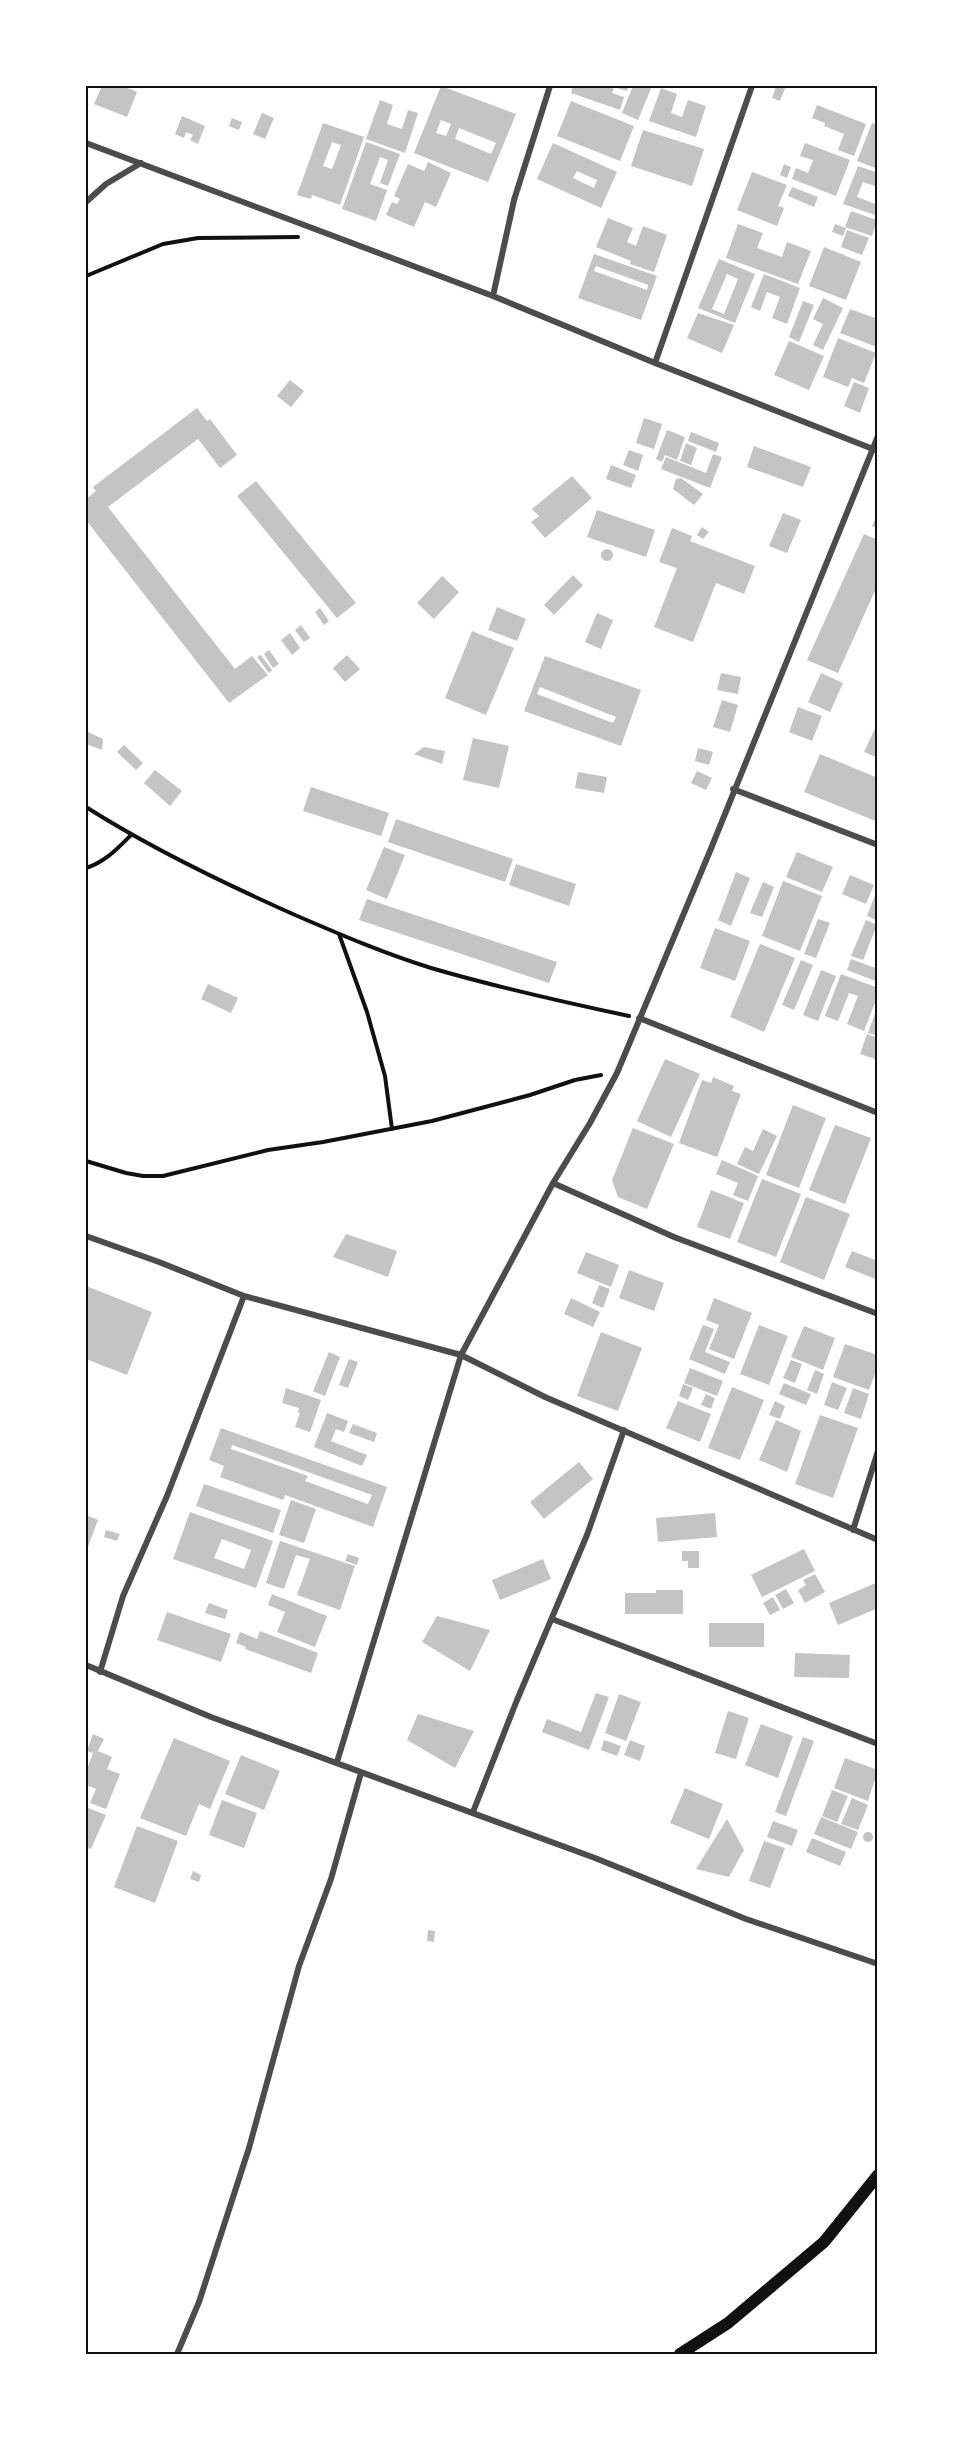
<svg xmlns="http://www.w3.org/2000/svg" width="963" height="2440" font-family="Overpass,sans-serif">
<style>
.building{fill:#c4c4c4;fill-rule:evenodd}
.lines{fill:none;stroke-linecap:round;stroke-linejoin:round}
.path{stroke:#111;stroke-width:4}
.minor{stroke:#4c4c4c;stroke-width:6}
.secondary{stroke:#111;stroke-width:12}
.neatline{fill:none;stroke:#111;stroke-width:2}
</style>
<rect width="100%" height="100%" fill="#fff"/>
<!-- building -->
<path class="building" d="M102,86H123L137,92L127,117L94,104Z
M441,86L516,114L488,182L414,153ZM441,120L451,124L446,136L436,133ZM459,128L496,143L491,154L455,139Z
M573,86H629L627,91L614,87L612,93L624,97L620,110L571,93Z
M633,86H652L638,120L622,113Z
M776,86H786L780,101L772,98Z
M661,88L677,94L671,113L682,117L688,100L706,106L696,137L649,121Z
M380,100L393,105L387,124L402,129L408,110L418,113L405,153L366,139Z
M571,101L634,126L620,161L557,136Z
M817,105L866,124L854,156L838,150L844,134L824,126L825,123L812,118Z
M262,113L274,118L265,139L253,134Z
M182,116L205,126L198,144L190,140L193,135L186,132L184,138L175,134Z
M232,118L242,122L239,130L229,126Z
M323,123L364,137L340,205L312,195L311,199L297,195ZM332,142L341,145L332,169L323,166Z
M872,123L878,125V169L857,161Z
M643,130L704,149L692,186L631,166Z
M366,142L400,154L388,186L380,183L388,160L380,157L370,184L387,190L376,221L342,209Z
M553,143L617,172L601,208L537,179ZM577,171L597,180L594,188L573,178Z
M805,143L850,160L836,196L792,179L796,168L808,173L813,160L800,156Z
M428,162L451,173L436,207L425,202L414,227L386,215L392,202L397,204L400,199L394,196L408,164L424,171Z
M784,164L791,167L787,178L780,175Z
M858,166L878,173V187L863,182L857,197L878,205V216L843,204Z
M752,172L787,185L778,206L784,208L777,226L737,210Z
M792,187L818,197L814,207L788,196Z
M851,211L877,220L872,236L845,227Z
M608,218L633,228L627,242L636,246L643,226L667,235L654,272L630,264L631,261L596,247Z
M738,224L763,233L757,248L782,257L787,242L811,251L798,284L726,258Z
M835,224L846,228L843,236L832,232Z
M847,230L869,238L862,255L841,247Z
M824,247L861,262L846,300L809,286Z
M594,254L657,276L641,320L578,298ZM596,266L648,285L647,290L594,271Z
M719,259L755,274L735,323L698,308ZM727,274L738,279L724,314L712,309Z
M764,274L800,288L787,324L772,318L780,297L767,292L760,311L751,307Z
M823,298L843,308L823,350L813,345L823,324L813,319Z
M803,301L814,305L799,342L789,337Z
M850,309L878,319L877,347L840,333Z
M698,313L734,325L722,353L687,338Z
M838,338L876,353L864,383L852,378L848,387L823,377Z
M789,341L824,356L809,390L774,375Z
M290,380L304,391L291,407L277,396Z
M854,382L869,388L860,413L844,406Z
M197,408L207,421L210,419L237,455L220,468L198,439L108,507L235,669L252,656L268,675L229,703L86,520V499L96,491L93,487Z
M644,418L662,424L654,449L636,443Z
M667,430L685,437L677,460L665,455L662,462L656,459Z
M691,432L719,443L716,452L688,441Z
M686,443L697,448L691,465L680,461Z
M754,446L811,467L803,487L747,467Z
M629,450L643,455L638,471L623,465Z
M713,454L722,457L710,488L661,469L666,457L706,473Z
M611,465L636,475L631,488L606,479Z
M572,476L592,498L545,538L531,522L539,516L532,509Z
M681,478L703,494L694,505L673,489L676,479Z
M256,481L356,603L337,618L237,496Z
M597,510L655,530L646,557L587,537Z
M783,513L801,520L787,553L769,546Z
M878,513V528L872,526Z
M702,527L709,532L703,539L697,535Z
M672,528L692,536L690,541L755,566L744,594L716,583L693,642L654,627L677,568L659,562Z
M864,534L878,540V584L838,673L807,660Z
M601 555a6 6 0 1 1 12 0a6 6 0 1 1-12 0Z
M573,575L583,585L554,615L544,605Z
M442,576L459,592L434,619L417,603Z
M497,607L526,619L517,641L488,630Z
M320,608L329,621L324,625L315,612Z
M597,613L613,620L601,649L585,642Z
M301,625L310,638L304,642L295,630Z
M472,631L514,648L486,715L445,698Z
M290,633L300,648L292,655L281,640Z
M269,650L279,664L273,668L264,654Z
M261,655L272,670L269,673L257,657Z
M347,655L360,669L345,682L333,668Z
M545,656L641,690L621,746L524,711ZM540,687L616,717L613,723L537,694Z
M721,673L741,677L738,694L717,690Z
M821,673L843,683L830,712L808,702Z
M722,700L738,705L730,732L713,727Z
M798,707L822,716L812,741L789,732Z
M878,722V758L864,752Z
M86,731L103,739L102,750L86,744Z
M473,738L509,746L499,788L463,780Z
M124,745L143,763L136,770L117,752Z
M424,747L445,751L442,764L414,754Z
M698,748L713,752L709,765L695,761Z
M820,754L878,778V822L804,792Z
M155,770L182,791L170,806L144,783Z
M697,771L712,778L706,790L691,783Z
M578,772L607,777L604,793L575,788Z
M311,787L389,813L381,836L303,811Z
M396,819L513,859L505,882L388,842Z
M384,847L405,855L387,899L366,890Z
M797,852L833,867L822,892L786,877Z
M516,864L576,884L569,906L509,885Z
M736,872L750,878L731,926L718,920Z
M850,875L874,885L866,904L842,894Z
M783,881L822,896L800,951L762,936Z
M763,882L774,887L762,917L750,913Z
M877,890H878V921L867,916Z
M367,899L557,962L549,983L359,920Z
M818,919L830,923L816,958L804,954Z
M866,920L877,925L863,960L851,956Z
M715,928L750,941L735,981L700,968Z
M760,944L795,958L764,1032L730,1017Z
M851,959L878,969V982L847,970Z
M801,960L813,965L794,1010L782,1005Z
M821,970L836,976L818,1021L803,1015Z
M841,974L878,988V995L864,1031L847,1024L858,996L849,993L838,1021L825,1016Z
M208,984L238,998L231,1013L201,999Z
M877,1008H878V1036L868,1033Z
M867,1034L878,1038V1060L860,1054Z
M665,1059L700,1074L671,1137L637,1121Z
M713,1077L734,1086L732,1091L741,1094L717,1157L679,1143L702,1080L711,1083Z
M793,1105L826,1118L799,1188L766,1175Z
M835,1125L871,1138L845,1204L809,1190Z
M633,1128L674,1144L647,1209L618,1197L612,1180Z
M763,1129L777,1136L759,1174L737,1164L745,1147L753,1151Z
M722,1160L758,1176L748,1201L733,1195L738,1183L716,1174Z
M762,1179L801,1194L776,1257L737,1242Z
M711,1190L744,1203L730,1239L697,1227Z
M806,1197L850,1214L824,1280L780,1262Z
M346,1234L397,1251L388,1277L333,1257Z
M852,1251L878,1261V1280L845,1267Z
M586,1252L619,1265L611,1287L577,1273Z
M629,1270L664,1283L654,1311L619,1298Z
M599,1285L610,1289L603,1308L592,1303Z
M86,1286L152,1312L127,1375L86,1359Z
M571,1298L600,1312L593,1327L564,1314Z
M714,1298L752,1313L734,1359L709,1349L719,1325L706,1320Z
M703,1325L714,1329L705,1352L730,1362L725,1374L689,1359Z
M759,1325L788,1336L769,1385L740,1374Z
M804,1326L835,1338L823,1370L791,1357Z
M601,1332L642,1348L618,1411L577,1396Z
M845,1344L878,1355V1366L869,1390L833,1377Z
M329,1352L340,1357L325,1396L313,1391Z
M349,1359L358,1362L348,1388L339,1385Z
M791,1360L802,1364L795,1383L783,1378Z
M690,1368L723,1381L717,1396L684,1383Z
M815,1370L824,1374L817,1394L807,1390Z
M832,1382L847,1388L838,1410L824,1405Z
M784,1383L811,1394L806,1405L779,1394Z
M683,1384L693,1388L688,1400L679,1396Z
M732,1387L764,1400L740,1460L708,1448Z
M286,1388L321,1400L310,1432L295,1427L300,1413L298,1412L299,1408L282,1403Z
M853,1388L869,1394L861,1419L844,1413Z
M706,1394L715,1398L711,1409L701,1405Z
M678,1401L711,1414L700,1442L666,1428Z
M775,1401L785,1406L780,1419L769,1415Z
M327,1413L348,1421L344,1432L336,1429L331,1441L367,1455L362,1466L314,1447Z
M820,1415L858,1428L833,1498L795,1484Z
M776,1420L801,1431L787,1472L759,1460Z
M353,1424L377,1433L374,1442L349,1433Z
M221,1428L387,1487L373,1527L285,1495L283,1500L220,1477L224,1466L209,1460ZM232,1445L372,1495L368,1504L305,1481L308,1476L231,1449Z
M579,1462L593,1479L544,1519L530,1502Z
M204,1484L281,1510L273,1533L196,1506Z
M291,1500L316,1509L304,1543L279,1535Z
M190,1512L273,1541L256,1588L173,1559ZM222,1539L251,1550L244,1569L214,1558Z
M715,1513L717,1537L658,1542L656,1518Z
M86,1515L98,1520L86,1552Z
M106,1530L120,1534L117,1541L104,1537Z
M280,1541L355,1566L340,1610L297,1595L310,1559L296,1555L284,1589L266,1583Z
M804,1549L815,1571L762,1597L751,1575Z
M682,1551H699V1568H688V1561H682Z
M348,1554L359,1558L357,1565L345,1561Z
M543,1559L551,1579L500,1600L492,1580Z
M815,1574L825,1592L805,1603L798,1590L806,1585L803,1580Z
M878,1582V1608L838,1625L829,1603Z
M786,1589L794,1603L783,1609L775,1595Z
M656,1590H683V1614H625V1593H656Z
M272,1594L327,1616L315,1647L277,1632L285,1612L268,1605Z
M773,1597L780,1610L770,1615L763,1603Z
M209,1603L228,1610L225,1619L205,1613Z
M167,1612L231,1634L221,1662L157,1640Z
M437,1616L490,1630L470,1671L422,1642Z
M709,1623H764V1647H709Z
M260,1631L318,1653L311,1673L245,1649L246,1647L236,1643L240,1632L257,1639Z
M795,1653L850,1655L849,1678L794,1677Z
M596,1693L609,1697L589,1750L542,1732L547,1719L581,1732Z
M619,1694L641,1702L626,1741L605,1733Z
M728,1711L749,1718L736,1759L715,1753Z
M418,1714L474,1731L455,1768L407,1740Z
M761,1724L793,1736L778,1778L745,1765Z
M93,1734L104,1739L98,1751L112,1757L107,1769L120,1774L106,1809L90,1803L96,1789L86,1785V1772L93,1753L87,1751Z
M803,1737L814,1741L786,1816L775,1812Z
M174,1738L230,1761L210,1809L199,1804L186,1836L140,1818Z
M604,1740L621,1746L617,1756L601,1750Z
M630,1740L645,1746L640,1761L624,1755Z
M241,1755L280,1771L264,1810L225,1794Z
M845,1758L878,1770L868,1801L834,1788Z
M685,1788L723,1804L709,1839L670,1823Z
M832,1790L848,1796L837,1822L822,1816Z
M852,1798L868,1805L858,1830L841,1824Z
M222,1800L257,1813L244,1848L209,1835Z
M86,1807L106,1815L91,1849L86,1847Z
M821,1817L858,1832L851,1849L814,1834Z
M727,1819L744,1850L729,1877L696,1869Z
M773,1821L798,1830L792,1846L767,1837Z
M137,1826L178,1841L155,1903L114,1887Z
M863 1837a5 5 0 1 1 10 0a5 5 0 1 1-10 0Z
M812,1838L846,1852L840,1866L806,1852Z
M764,1841L785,1848L770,1888L749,1881Z
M193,1871L201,1875L199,1882L190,1879Z
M428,1930L435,1931L434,1942L427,1941Z"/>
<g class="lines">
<!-- path -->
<path class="path" d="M86,276L163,244L198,238L298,237
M86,807C152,849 223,883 295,915C339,934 385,954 431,968C496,987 563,1002 629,1016
M86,868C105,862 117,849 131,835
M339,934L367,1012L385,1076L392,1129
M86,1161L126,1173L143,1176H163L268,1150L323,1142L432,1121L530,1095L575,1080L601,1075"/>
<!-- minor -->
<path class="minor" d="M86,143L493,296L655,363L878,451
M86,202L106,184L141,163
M493,296L514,200L550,86
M655,363L752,86
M733,789L878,845
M639,1018L878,1113
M553,1183L674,1237L878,1314
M86,1236L159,1262L244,1296L461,1355L545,1397L878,1540
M853,1530L878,1451
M552,1619L878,1744
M86,1665L211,1717L595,1858L746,1919L878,1964
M100,1672L123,1596L167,1496L244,1296
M337,1762L461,1355L553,1183L590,1123L617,1073L710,851L878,436
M473,1812L517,1700L587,1535L624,1430
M177,2354L199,2302L249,2148L299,1966L331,1879L361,1773"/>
<!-- secondary -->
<path class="secondary" d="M680,2354L728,2323L824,2242L878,2175"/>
</g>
<!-- border -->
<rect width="963" height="2440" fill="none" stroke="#ffffff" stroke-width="174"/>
<rect x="87" y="87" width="789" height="2266" class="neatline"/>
</svg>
